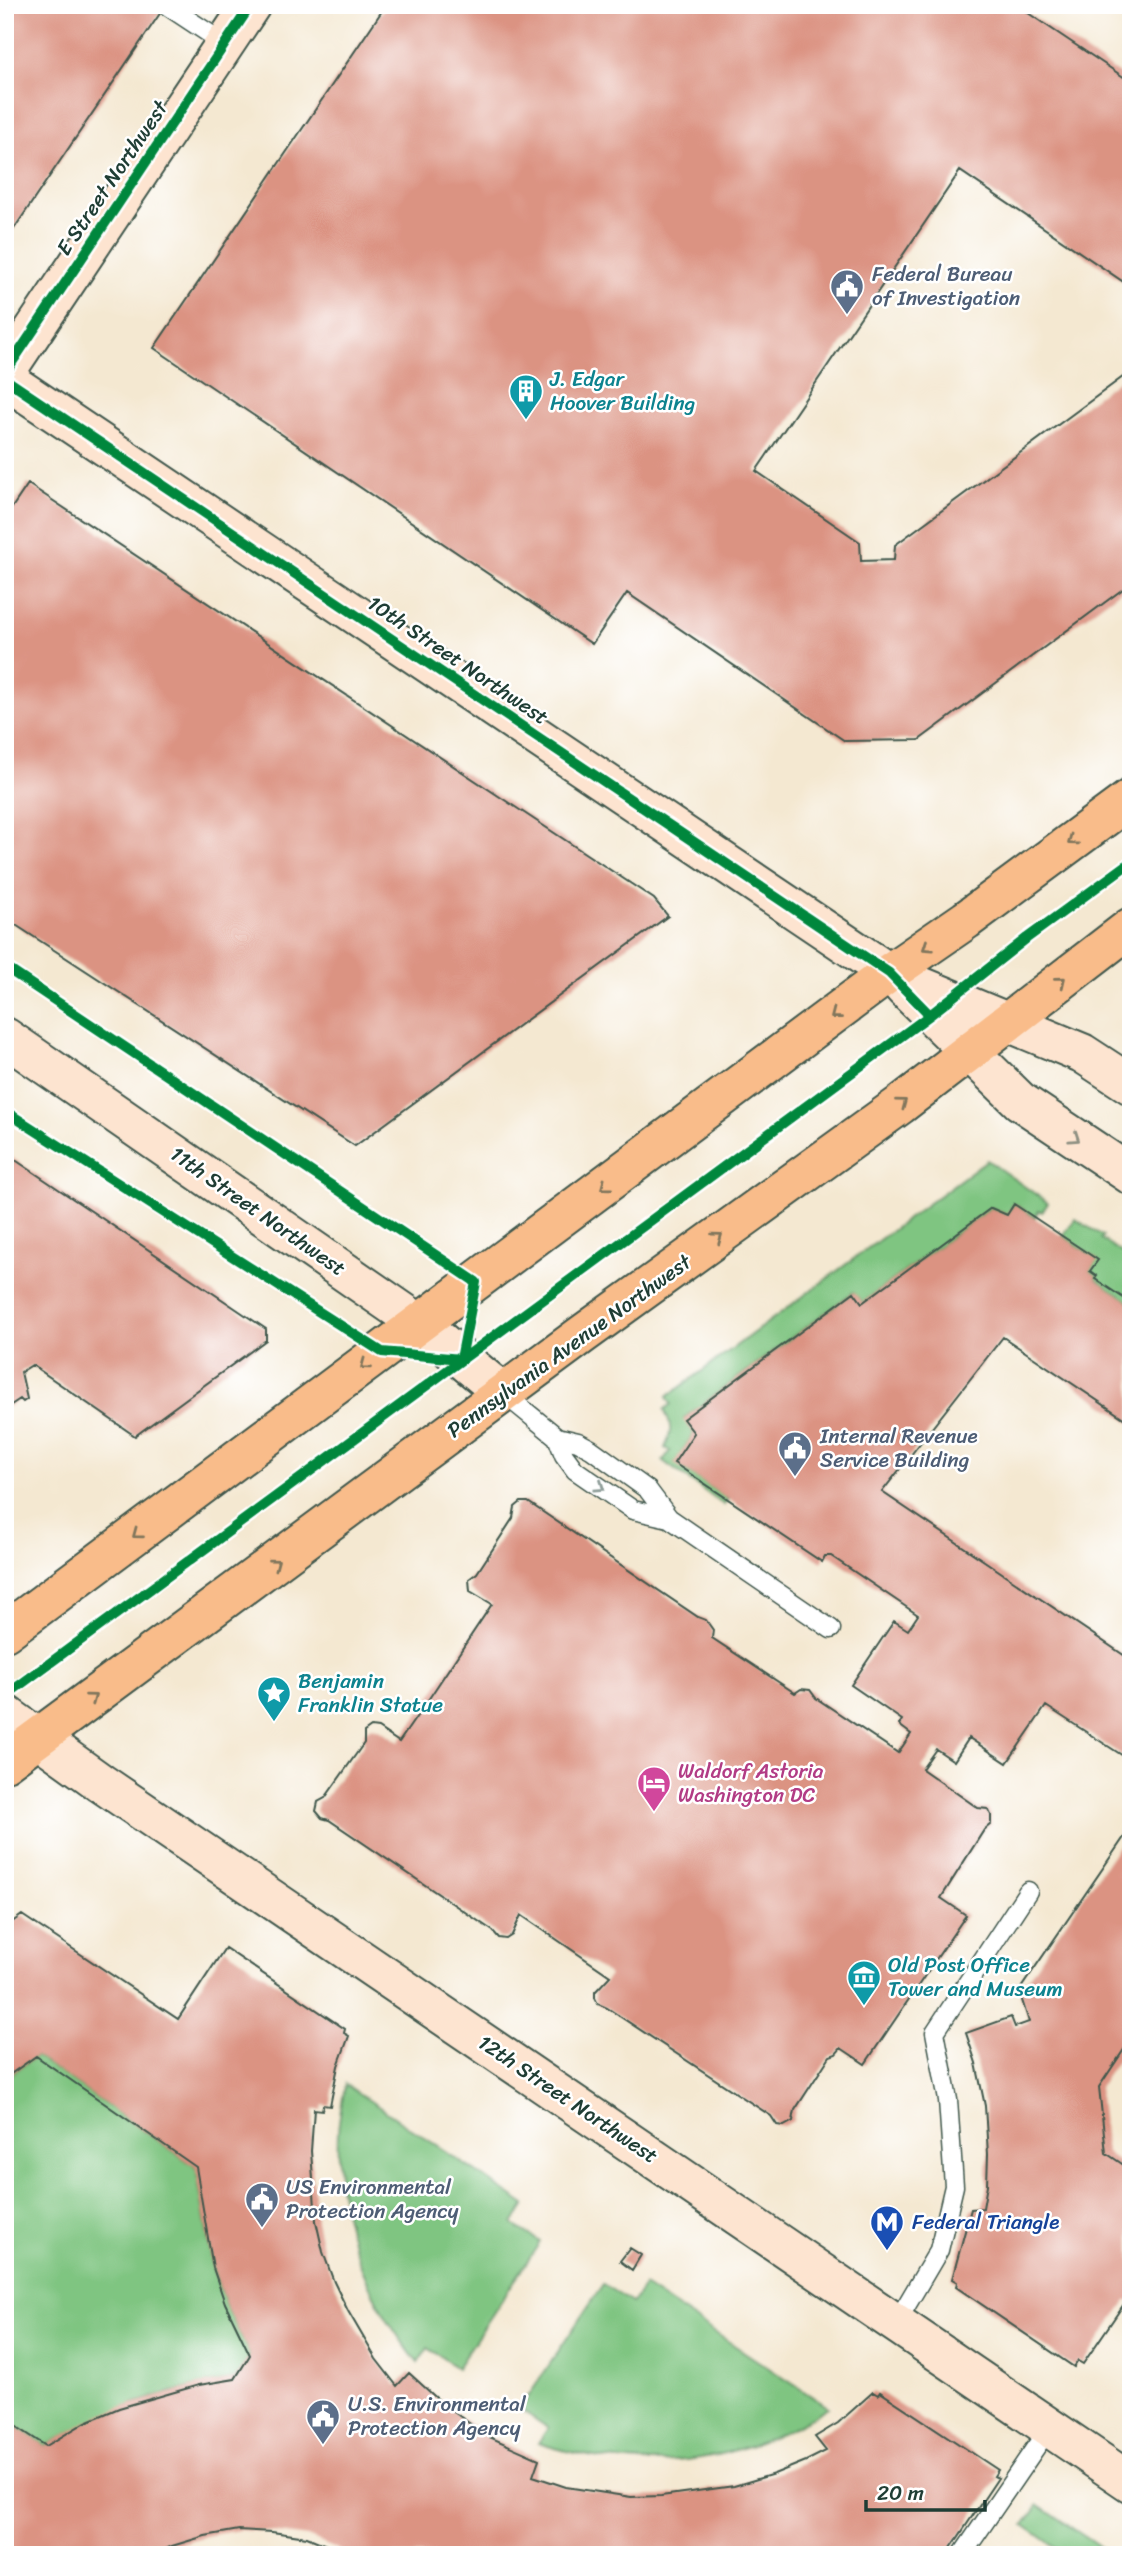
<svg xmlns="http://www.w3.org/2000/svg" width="1136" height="2560" font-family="Sriracha,sans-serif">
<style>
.green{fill:#7fc581;stroke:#4f815a;stroke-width:2}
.building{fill:#db9382}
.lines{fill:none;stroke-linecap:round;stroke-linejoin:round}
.lane-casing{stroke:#3f574c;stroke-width:21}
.secondary-casing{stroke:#3f574c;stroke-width:42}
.primary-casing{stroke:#3f574c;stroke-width:42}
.lane{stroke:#fff;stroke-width:18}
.secondary{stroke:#fde4d0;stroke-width:38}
.primary{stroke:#f9bc8a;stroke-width:38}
.cycleway-casing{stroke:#fff;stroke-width:15}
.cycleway{stroke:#00873e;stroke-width:10}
.oneway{stroke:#81765b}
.oneway2{stroke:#8e9082}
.oneway3{stroke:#8f9e9a}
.labels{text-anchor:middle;stroke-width:5;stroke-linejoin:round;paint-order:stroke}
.street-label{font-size:21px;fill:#1f3d34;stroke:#fff}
.service-label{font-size:21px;fill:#4e5e75;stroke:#fff;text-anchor:start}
.culture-label{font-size:21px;fill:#0d838f;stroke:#fff;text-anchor:start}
.hotel-label{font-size:21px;fill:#b23c85;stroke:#fff;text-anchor:start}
.transit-label{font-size:21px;fill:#164399;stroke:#fff;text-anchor:start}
</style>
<rect width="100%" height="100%" fill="#fff"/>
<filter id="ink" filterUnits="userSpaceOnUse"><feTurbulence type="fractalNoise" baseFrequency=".0143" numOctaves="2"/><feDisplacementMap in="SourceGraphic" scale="14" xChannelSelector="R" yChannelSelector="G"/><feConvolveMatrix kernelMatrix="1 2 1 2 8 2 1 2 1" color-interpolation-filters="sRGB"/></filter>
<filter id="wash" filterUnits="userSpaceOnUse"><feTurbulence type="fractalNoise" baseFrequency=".00686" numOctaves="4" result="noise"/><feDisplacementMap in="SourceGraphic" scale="28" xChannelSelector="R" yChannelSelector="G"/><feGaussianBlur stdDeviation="1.57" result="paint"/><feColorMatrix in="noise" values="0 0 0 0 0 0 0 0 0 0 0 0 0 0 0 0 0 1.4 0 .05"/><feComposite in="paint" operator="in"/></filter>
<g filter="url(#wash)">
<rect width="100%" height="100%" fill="#f4e8d1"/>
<!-- green -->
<path class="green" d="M987,1160L1048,1203L1042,1212L1039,1210L1035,1217L1014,1204L1007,1215L991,1208L862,1303L853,1292L684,1418L694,1433L675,1463L728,1499L724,1505L663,1461L670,1451L665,1448C672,1432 672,1425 664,1410L671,1404L667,1397Z
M1075,1219L1103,1236L1101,1239L1131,1259V1303L1095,1279L1097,1276L1090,1271L1097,1260L1063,1236Z
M36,2056L196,2167L213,2268L225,2303L250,2355L235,2379C160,2391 111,2408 46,2446L5,2419V2078Z
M345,2084L525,2205L513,2224L540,2242L457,2368L428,2348L418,2363C365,2297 334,2217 338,2132C339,2116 343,2100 345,2084Z
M603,2284L632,2303L644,2286L828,2407C737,2467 640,2476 538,2443L548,2428L520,2409Z
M1038,2505L1112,2555H1067L1024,2525Z"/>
<g id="blocks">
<!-- building -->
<path class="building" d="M5,5H157L163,9L5,242Z
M386,5H1024L1022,9L1131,82V287L960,171L756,471L860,542L861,561L894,560L895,545L1131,371V583L919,740L845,741L627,593L592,644L154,348Z
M28,484L654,899L668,916L355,1146L5,918V518Z
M5,1153L266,1329V1340L135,1436L32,1365L21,1372L27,1399L23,1402L20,1399L5,1409Z
M1014,1204L1098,1260L1090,1271L1097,1276L1095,1279L1131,1303V1423L1003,1337L882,1492L1131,1660V1761L1046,1706L1007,1763L969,1738L954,1761L936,1749L922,1769L978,1808L988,1809L991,1815V1824L984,1830L941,1898L966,1915L865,2064L841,2048L836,2054L830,2056L795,2110L793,2121L784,2126L777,2125L771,2116L607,2008L598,2004L595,1998V1992L610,1976L521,1915L512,1935L506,1939L499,1938L493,1931L329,1820L322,1818L316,1811L318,1802L325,1798L364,1743V1732L371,1727L378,1728L399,1742L428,1700L492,1604L470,1591L469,1579L477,1573L513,1518L515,1507L521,1502H528L698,1617L706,1620L713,1630L712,1638L795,1693L801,1689L810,1690L816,1698L898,1753L911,1734L899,1725L902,1720L851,1685L894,1621L908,1630L918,1615L831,1556H825L822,1562L674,1463L694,1433L683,1419L854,1292L862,1303L991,1208L1007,1215Z
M1131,1827V2039L1099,2087L1106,2153L1131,2170V2301H1126L1083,2364L1078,2361L1074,2367L956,2287L957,2282L952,2279L971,2209L983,2208L987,2185L988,2154L985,2106L976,2063L966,2033L1011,2017L1015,2027L1029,2022L1019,1991Z
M22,1915L178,2019L225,1948L345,2029L344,2033L349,2036L338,2066L330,2106L323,2105L322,2110L314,2109L311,2151L316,2221L323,2252L334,2282L348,2311L376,2359L397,2386L409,2373L444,2405L487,2436L539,2459L533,2476L566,2487L631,2497L661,2496L734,2486L774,2474L806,2461L826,2451L815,2437L838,2423L873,2392L878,2395L880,2392L998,2470L994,2476L998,2478L949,2551L955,2555H350L307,2537L272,2532L239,2530L205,2536L172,2546L154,2555H5V2419L46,2446L86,2422L119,2408L199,2385L235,2379L250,2355L225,2303L213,2268L196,2167L36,2056L5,2078V1922L8,1925Z
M630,2248L641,2255L632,2270L620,2261Z"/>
</g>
</g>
<g filter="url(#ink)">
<use href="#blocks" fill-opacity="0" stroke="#3f574c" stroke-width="2"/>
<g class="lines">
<!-- lane casing -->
<g class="lane-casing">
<path id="lane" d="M166,5L225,44
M503,1393L557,1437L578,1442L591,1449L648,1490L669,1518L633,1510L575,1470L564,1455L557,1437
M669,1518L831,1629
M896,2323L939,2250L954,2186L948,2100L935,2032L1028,1891
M962,2555L1049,2428"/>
</g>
<!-- secondary casing -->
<g class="secondary-casing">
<path id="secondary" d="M5,373L251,5
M5,379L889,973L1082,1053L1131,1085
M904,988L1020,1101L1131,1175
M5,1037L420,1324L503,1393
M5,1714L101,1783L1131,2483"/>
</g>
<!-- primary casing -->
<g class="primary-casing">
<path id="primary" d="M5,1632L889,973L966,920L1131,798
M5,1762L583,1334L900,1105L1131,927"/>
</g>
<!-- lane -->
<use href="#lane" class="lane"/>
<!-- secondary -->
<use href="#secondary" class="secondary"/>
<!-- primary -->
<use href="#primary" class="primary"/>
<!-- cycleway casing -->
<g class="cycleway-casing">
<path id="cycleway" d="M5,373L251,5
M5,379L889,973L930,1015
M5,967L476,1282L461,1359L382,1352L5,1111
M5,1696L930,1015L1027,938L1131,862"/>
</g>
<!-- cycleway -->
<use href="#cycleway" class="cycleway"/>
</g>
<!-- one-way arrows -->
<defs><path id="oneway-chevron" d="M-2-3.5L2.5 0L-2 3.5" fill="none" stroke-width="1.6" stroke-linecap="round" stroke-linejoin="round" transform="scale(1.75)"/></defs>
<g class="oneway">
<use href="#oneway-chevron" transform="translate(1072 841) rotate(143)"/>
<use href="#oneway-chevron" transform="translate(927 947) rotate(146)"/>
<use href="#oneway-chevron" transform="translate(1061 981) rotate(-39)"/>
<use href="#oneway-chevron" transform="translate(835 1015) rotate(142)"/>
<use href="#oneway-chevron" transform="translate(902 1103) rotate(-37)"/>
<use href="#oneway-chevron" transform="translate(605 1186) rotate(143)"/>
<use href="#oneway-chevron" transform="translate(718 1237) rotate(-36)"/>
<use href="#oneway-chevron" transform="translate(365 1365) rotate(143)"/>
<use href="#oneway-chevron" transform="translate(137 1534) rotate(143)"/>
<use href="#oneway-chevron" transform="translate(275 1563) rotate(-37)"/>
<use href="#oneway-chevron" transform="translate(92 1698) rotate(-36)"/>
</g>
<use class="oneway2" href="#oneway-chevron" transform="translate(1075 1138) rotate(34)"/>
<use class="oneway3" href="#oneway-chevron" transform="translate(600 1487) rotate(34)"/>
</g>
<!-- icons -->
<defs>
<g id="civic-pin" transform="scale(1.75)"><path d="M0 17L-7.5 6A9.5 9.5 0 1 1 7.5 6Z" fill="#5c6f8a" stroke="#fff"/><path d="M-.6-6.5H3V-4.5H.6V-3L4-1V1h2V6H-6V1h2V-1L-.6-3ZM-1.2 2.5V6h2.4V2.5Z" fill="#fff"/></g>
<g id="building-pin" transform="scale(1.75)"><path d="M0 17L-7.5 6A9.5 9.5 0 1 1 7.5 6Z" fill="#0f9aa8" stroke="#fff"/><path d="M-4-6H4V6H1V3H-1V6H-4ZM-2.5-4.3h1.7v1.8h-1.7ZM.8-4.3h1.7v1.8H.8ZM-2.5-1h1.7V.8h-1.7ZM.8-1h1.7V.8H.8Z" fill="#fff"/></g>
<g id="sight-pin" transform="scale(1.75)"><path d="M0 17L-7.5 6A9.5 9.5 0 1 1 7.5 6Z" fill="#0f9aa8" stroke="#fff"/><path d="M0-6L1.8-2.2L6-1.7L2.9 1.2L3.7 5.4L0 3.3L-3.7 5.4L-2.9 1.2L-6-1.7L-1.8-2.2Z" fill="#fff"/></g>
<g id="hotel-pin" transform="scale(1.75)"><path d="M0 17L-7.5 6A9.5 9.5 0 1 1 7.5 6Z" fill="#d1479c" stroke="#fff"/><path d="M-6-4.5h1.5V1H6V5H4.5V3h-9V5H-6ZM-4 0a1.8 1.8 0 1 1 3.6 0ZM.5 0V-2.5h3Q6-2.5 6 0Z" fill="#fff"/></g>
<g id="museum-pin" transform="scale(1.75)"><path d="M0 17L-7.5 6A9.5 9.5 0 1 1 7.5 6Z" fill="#0f9aa8" stroke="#fff"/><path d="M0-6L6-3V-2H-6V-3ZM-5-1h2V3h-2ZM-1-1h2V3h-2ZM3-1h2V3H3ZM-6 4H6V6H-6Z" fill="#fff"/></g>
<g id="metro-pin" transform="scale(1.75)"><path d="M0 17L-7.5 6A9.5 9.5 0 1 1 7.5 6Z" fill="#1a4fb4" stroke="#fff"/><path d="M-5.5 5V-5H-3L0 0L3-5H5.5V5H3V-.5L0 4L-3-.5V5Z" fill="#fff"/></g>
</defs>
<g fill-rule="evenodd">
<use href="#civic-pin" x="847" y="286"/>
<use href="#building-pin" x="526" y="391"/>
<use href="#civic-pin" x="795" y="1448"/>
<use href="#sight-pin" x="274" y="1693"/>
<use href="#hotel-pin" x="654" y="1783"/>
<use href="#museum-pin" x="864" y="1977"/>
<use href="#civic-pin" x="262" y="2199"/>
<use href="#metro-pin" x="887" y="2222"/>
<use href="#civic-pin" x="323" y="2416"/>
</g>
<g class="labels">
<!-- street labels -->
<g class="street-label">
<text transform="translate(112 178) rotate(-56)" y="7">E Street Northwest</text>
<text transform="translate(458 660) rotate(34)" y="7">10th Street Northwest</text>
<text transform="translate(258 1211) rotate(35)" y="7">11th Street Northwest</text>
<text transform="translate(569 1346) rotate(-36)" y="7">Pennsylvania Avenue Northwest</text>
<text transform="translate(568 2099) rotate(34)" y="7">12th Street Northwest</text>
</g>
<!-- service labels -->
<g class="service-label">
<text x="872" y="281">Federal Bureau<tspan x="872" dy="24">of Investigation</tspan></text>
<text x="820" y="1443">Internal Revenue<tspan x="820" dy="24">Service Building</tspan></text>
<text x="286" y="2194">US Environmental<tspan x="286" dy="24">Protection Agency</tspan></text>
<text x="348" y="2411">U.S. Environmental<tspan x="348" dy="24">Protection Agency</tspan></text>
</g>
<!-- culture labels -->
<g class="culture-label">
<text x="550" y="386">J. Edgar<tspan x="550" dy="24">Hoover Building</tspan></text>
<text x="298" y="1688">Benjamin<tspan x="298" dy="24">Franklin Statue</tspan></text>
<text x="888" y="1972">Old Post Office<tspan x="888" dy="24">Tower and Museum</tspan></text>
</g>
<!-- hotel labels -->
<g class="hotel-label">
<text x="678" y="1778">Waldorf Astoria<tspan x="678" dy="24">Washington DC</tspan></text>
</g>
<!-- transit labels -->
<g class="transit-label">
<text x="912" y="2229">Federal Triangle</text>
</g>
</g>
<!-- margin -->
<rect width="1136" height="2560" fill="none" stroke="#fff" stroke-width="28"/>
<!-- scale -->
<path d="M866 2500v10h119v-10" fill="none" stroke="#1f3d34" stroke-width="3.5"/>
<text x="877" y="2500" font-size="21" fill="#1f3d34" stroke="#ffffff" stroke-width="5" paint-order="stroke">20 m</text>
</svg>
